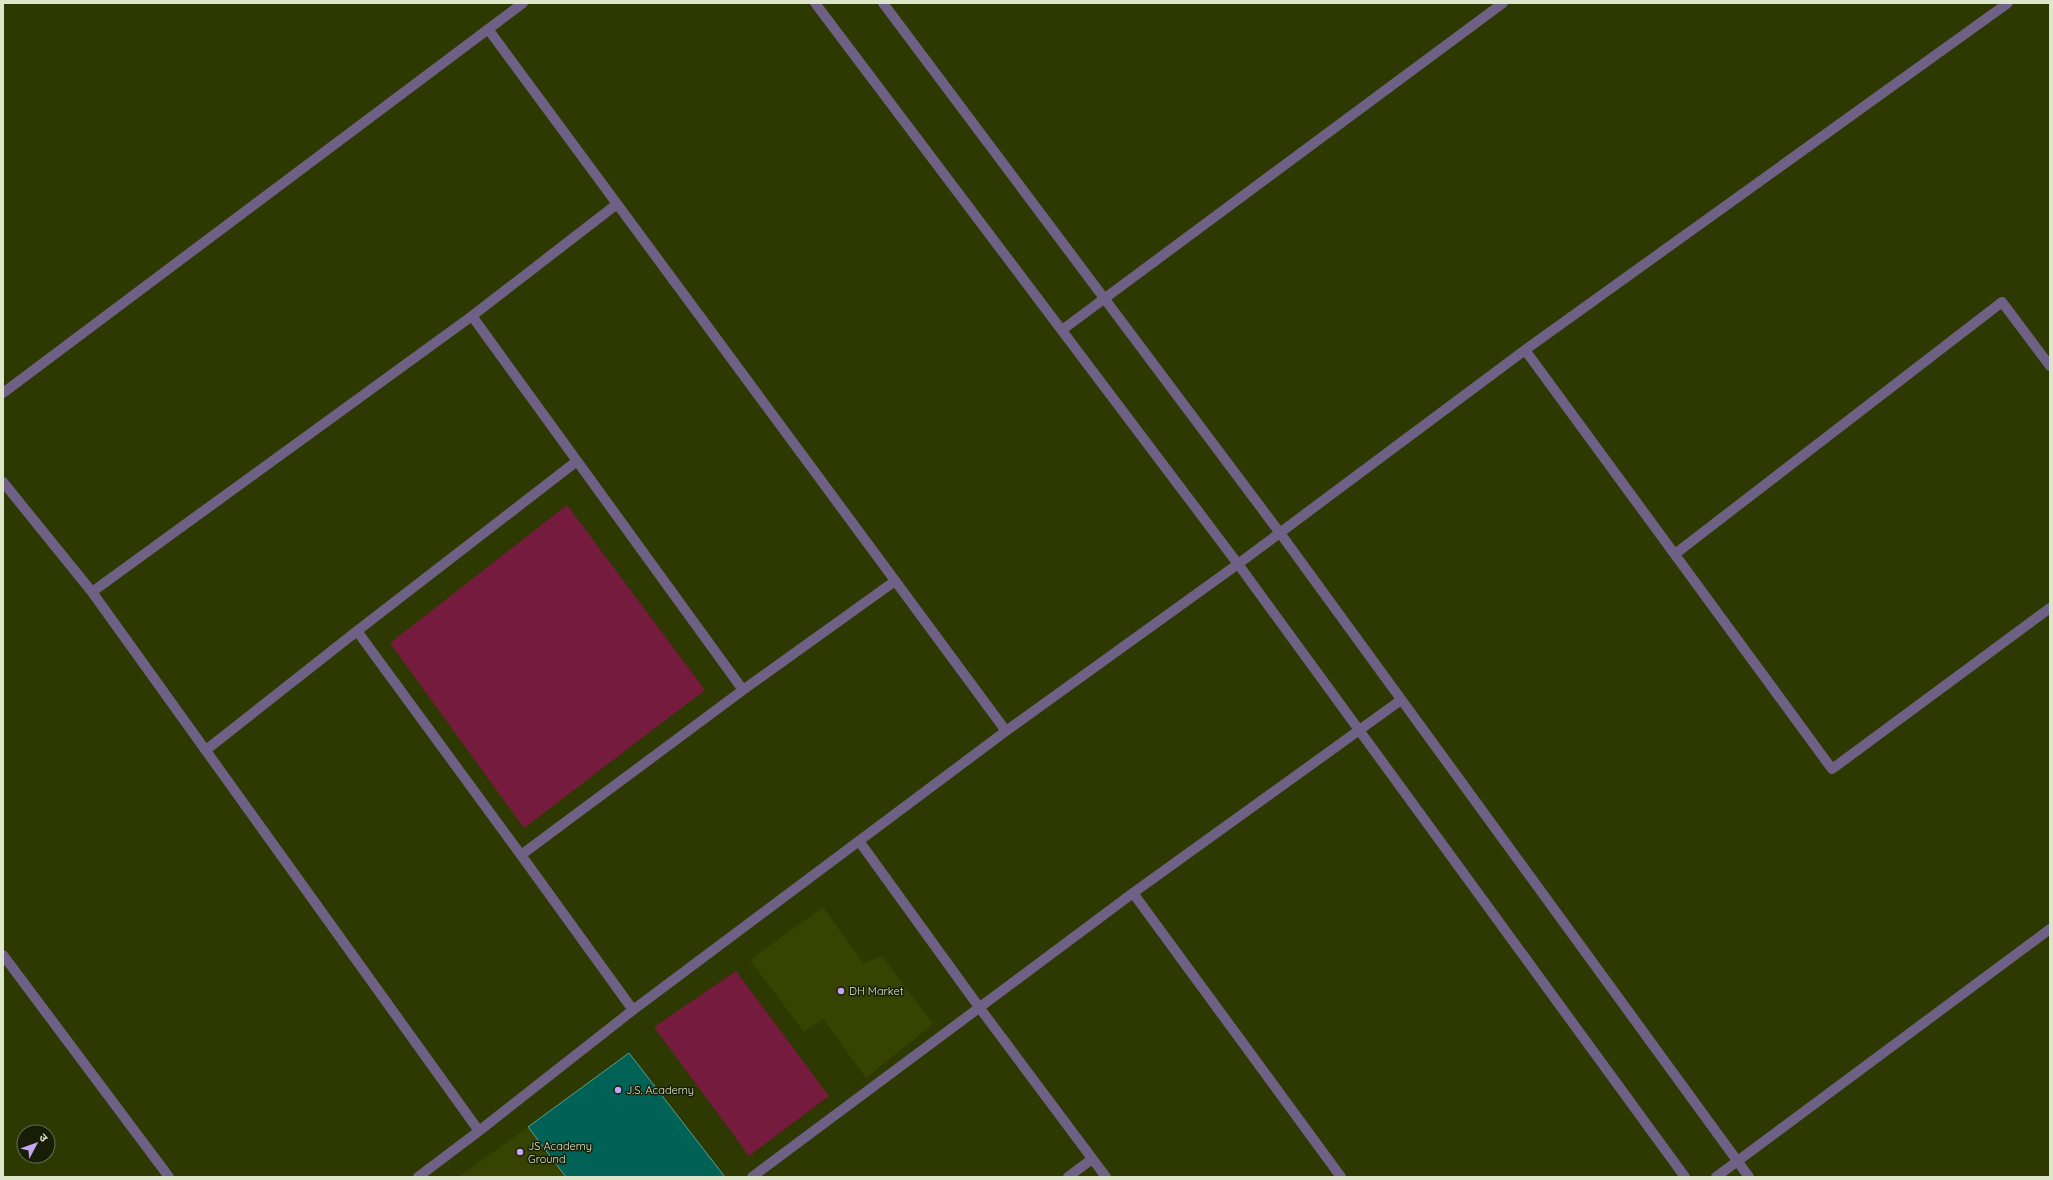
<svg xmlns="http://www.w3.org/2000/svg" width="2053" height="1180" font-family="Quicksand,'Noto Sans Devanagari',sans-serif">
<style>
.built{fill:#364301}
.green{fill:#741b3e}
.building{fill:#006256;stroke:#57a093}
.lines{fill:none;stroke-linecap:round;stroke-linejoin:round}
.minor{stroke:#6f6186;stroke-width:10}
.tertiary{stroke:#6f6186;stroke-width:10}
.poi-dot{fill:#c3a7f2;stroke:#181d08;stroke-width:1.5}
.labels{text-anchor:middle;stroke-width:3;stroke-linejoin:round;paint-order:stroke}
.poi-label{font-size:11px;fill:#dde6ca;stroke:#181d08;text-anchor:start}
</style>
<rect width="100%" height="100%" fill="#2d3901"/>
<!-- built -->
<path class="built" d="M823,907L863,963L882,956L933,1024L866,1078L823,1019L804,1032L750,960Z
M528,1127L566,1177H458Z"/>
<!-- green -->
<path class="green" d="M567,505L705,690L524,828L390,643Z
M736,971L829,1096L749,1156L654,1027Z"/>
<!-- building -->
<path class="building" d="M629,1053L725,1177H566L528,1127Z"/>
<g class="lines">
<!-- minor -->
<path class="minor" d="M488,29L1006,731
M617,204L472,316L743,690L521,855L633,1010
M1062,330L1503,3
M1525,350L1832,769L2050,608
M3,393L523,3
M3,482L92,592L479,1131L633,1010L1006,731L1238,564L1525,350L2008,3
M1675,554L2002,302L2050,366
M92,592L472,316
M743,690L895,581
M206,750L357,631
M859,841L979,1007L1106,1177
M521,855L357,631L577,461
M1133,893L1341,1177
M3,955L169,1177
M418,1177L479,1131
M752,1177L1133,893L1401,700
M1068,1177L1092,1159
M1716,1177L2050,929"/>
<!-- tertiary -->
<path class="tertiary" d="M815,3L1238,564L1685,1177
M883,3L1280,533L1749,1177"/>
</g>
<!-- markers -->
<g class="poi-dot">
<circle cx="841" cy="991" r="4"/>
<circle cx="618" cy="1090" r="4"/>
<circle cx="520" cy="1152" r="4"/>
</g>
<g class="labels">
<!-- poi labels -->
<g class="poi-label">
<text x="849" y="995">DH Market</text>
<text x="626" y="1094">J.S. Academy</text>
<text x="528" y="1150">JS Academy<tspan x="528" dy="13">Ground</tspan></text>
</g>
</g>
<!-- border -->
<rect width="2053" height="1180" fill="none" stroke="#dde6ca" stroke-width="8"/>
<!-- north arrow -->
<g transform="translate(36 1144) rotate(49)"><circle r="19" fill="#181d08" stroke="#676d56"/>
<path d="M0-3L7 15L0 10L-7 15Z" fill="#c3a7f2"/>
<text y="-6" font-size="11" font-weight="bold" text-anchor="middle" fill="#dde6ca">उ</text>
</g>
</svg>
